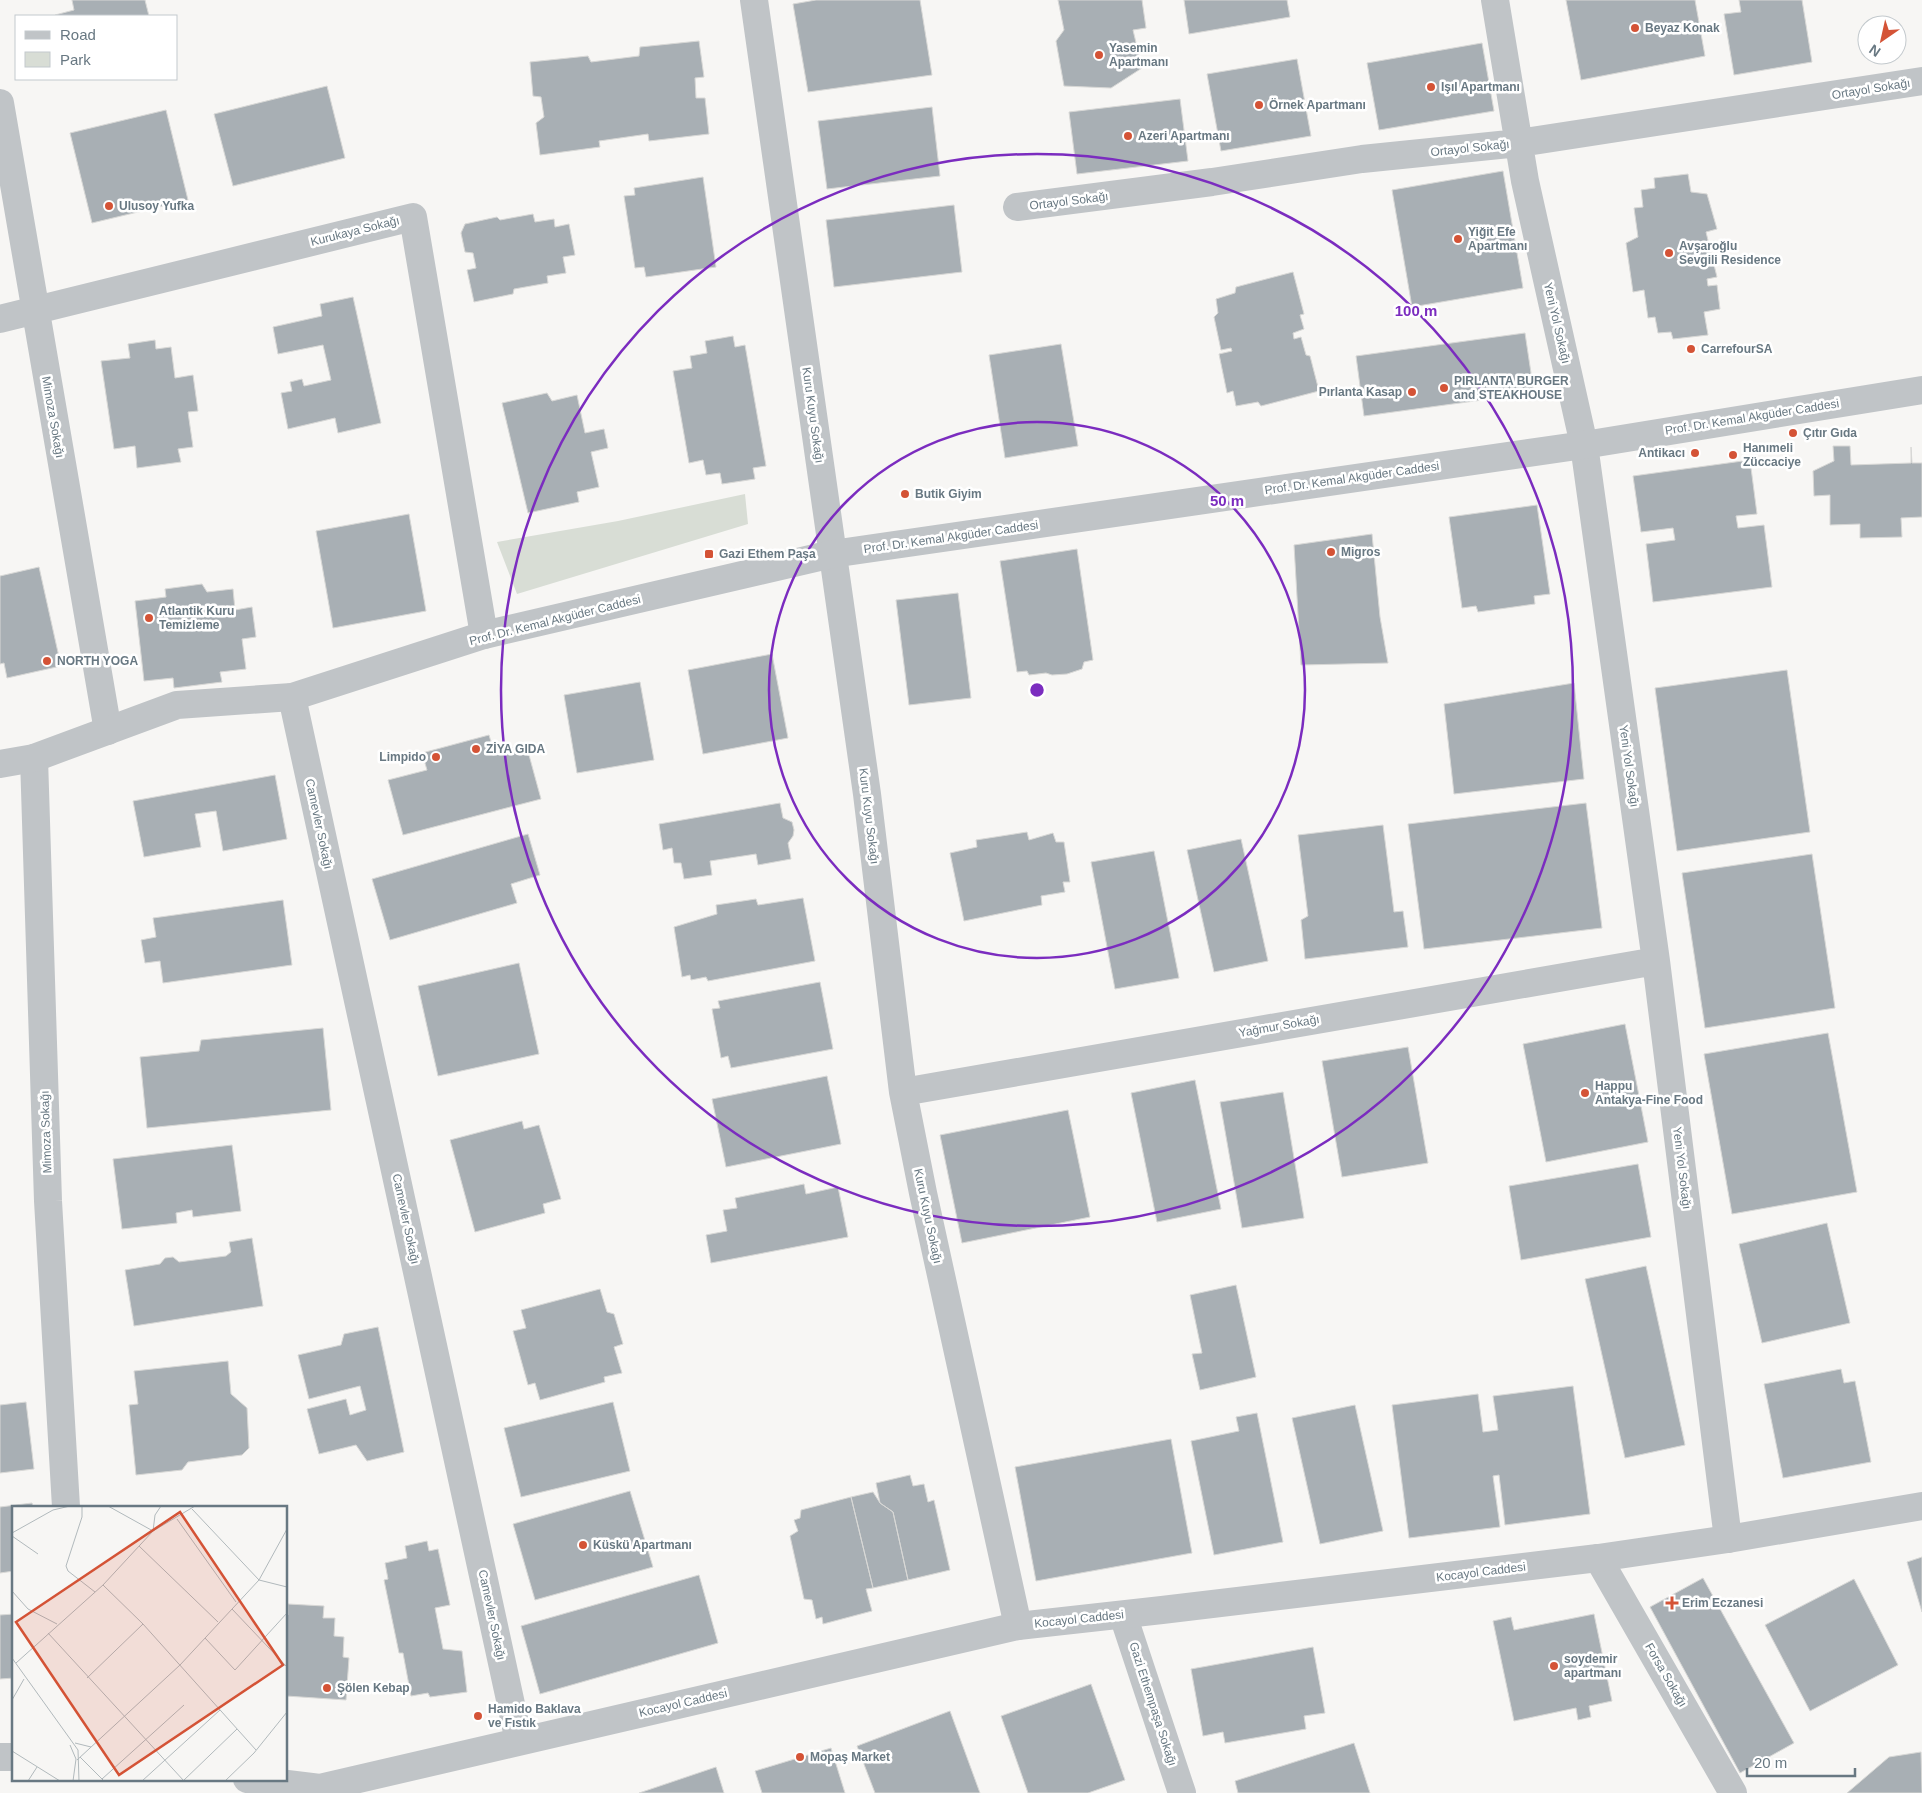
<svg xmlns="http://www.w3.org/2000/svg" width="1922" height="1793" font-family="Helvetica,sans-serif">
<style>
.green{fill:#d8ddd5}
.building{fill:#a8afb4;stroke:#d8d8d6}
.lines{fill:none;stroke-linecap:round;stroke-linejoin:round}
.minor{stroke:#c0c4c7;stroke-width:28}
.tertiary{stroke:#c0c4c7;stroke-width:28}
.ring{fill:none;stroke:#7b2cbf;stroke-width:2.5}
.poi-dot{fill:#d45336;stroke:#fff;stroke-width:2}
.labels{text-anchor:middle;stroke-width:5;stroke-linejoin:round;paint-order:stroke}
.poi-label{font-size:12px;font-weight:bold;fill:#687882;stroke:#fff;text-anchor:start}
.street-label{font-size:12px;fill:#687882;stroke:#fff}
.inset-road{fill:none;stroke:#b1b9bc;stroke-width:1}
.view{fill:#d45336;fill-opacity:0.15;stroke:#d45336;stroke-width:2.5}
.inset-edge{fill:none;stroke:#687882;stroke-width:2.5}
.centre{fill:#7b2cbf;stroke:#fff;stroke-width:2.5}
.ring-label{font-size:15px;text-anchor:middle;font-weight:bold;fill:#7b2cbf;stroke:#fff;stroke-width:5;stroke-linejoin:round;paint-order:stroke}
</style>
<rect width="100%" height="100%" fill="#f7f6f4"/>
<!-- green -->
<path class="green" d="M745,494L748,524L517,594L497,542L618,521Z"/>
<!-- building -->
<path class="building" d="M72,0H145L149,16H55V15L74,10Z
M816,0H920L932,75L808,92L793,4Z
M1058,0H1142L1146,28L1133,30L1142,68L1111,88L1064,86L1056,41L1064,30Z
M1184,0H1287L1290,17L1189,34Z
M1566,0H1695L1705,56L1581,80Z
M1739,0H1802L1812,62L1734,75L1724,14L1741,12Z
M699,41L704,77L695,78L696,98H705L709,134L649,141L648,134L599,141L600,147L540,155L536,123L544,117L541,97L533,96L530,62L588,56L591,62L639,56L640,47Z
M1482,43L1494,111L1379,130L1367,63Z
M1297,59L1311,136L1221,151L1207,74Z
M327,86L345,158L233,186L214,114Z
M1180,99L1188,161L1077,174L1069,112Z
M932,107L940,176L827,189L818,121Z
M166,110L188,200L92,223L70,133Z
M1503,171L1523,288L1412,307L1392,190Z
M1688,174L1691,192L1707,194L1717,229L1706,232L1717,277L1707,279L1708,286L1717,285L1720,309L1704,312L1708,335L1673,339L1671,332L1658,333L1655,317L1648,318L1644,290L1633,292L1626,243L1638,237L1634,208L1643,207L1641,190L1655,188L1654,178Z
M703,177L716,267L646,277L644,267L635,268L624,196L635,195L634,188Z
M954,205L962,272L834,287L826,220Z
M533,214L535,222L554,219L555,227L569,224L575,255L563,257L566,273L547,276L548,283L514,289L513,294L474,302L467,270L476,268L473,253L465,252L461,233L465,224L497,217L500,220Z
M1293,272L1304,314L1300,315L1304,329L1293,333L1294,339L1301,337L1306,355L1310,356L1319,391L1261,406L1258,402L1236,406L1233,391L1227,393L1219,354L1232,351L1231,348L1221,350L1214,317L1218,313L1216,299L1235,293L1236,287Z
M353,297L381,423L338,433L335,418L288,429L281,393L292,391L290,382L302,379L304,386L331,380L323,345L278,354L273,327L322,316L320,304Z
M1525,333L1534,393L1364,416L1356,356Z
M733,336L735,347L745,345L766,466L753,468L755,479L722,484L720,473L706,475L703,460L689,463L673,371L692,368L690,356L707,353L705,341Z
M155,340L156,349L171,347L175,378L193,375L198,411L188,412L193,447L178,449L181,462L137,468L135,446L114,449L101,361L130,358L128,344Z
M1061,344L1078,446L1005,458L989,355Z
M547,393L552,401L577,395L585,433L604,429L608,448L591,452L599,487L577,492L579,502L528,513L502,403Z
M1833,446H1850L1851,465L1911,463V447L1912,463H1922V517L1901,518L1902,537L1860,538V524L1830,525V495L1814,496L1813,471L1834,461Z
M1750,460L1757,514L1736,516L1738,528L1764,525L1772,587L1653,602L1646,544L1675,540L1673,528L1641,532L1633,476Z
M1537,505L1550,594L1534,596L1535,604L1478,612L1476,606L1462,608L1449,517Z
M409,514L426,611L333,628L316,531Z
M1372,534L1380,617L1388,663L1301,665L1294,545Z
M1077,549L1093,660L1084,662L1082,669L1067,674L1052,675L1046,673L1029,675L1027,671L1017,672L1000,561Z
M39,567L61,666L7,678L4,663L0,664V576Z
M202,584L207,592L233,589L235,610L252,607L256,637L242,639L246,669L220,672L222,682L174,688L173,678L144,681L135,601L166,597L165,589Z
M958,593L971,698L909,705L896,600Z
M772,654L788,738L703,754L688,670Z
M1787,670L1810,832L1677,851L1655,688Z
M640,682L654,760L577,773L564,695Z
M1574,683L1584,779L1454,794L1444,704Z
M489,735L494,752L526,744L541,799L403,835L388,780L427,770L422,753Z
M275,775L287,839L223,851L216,811L195,814L201,847L144,857L133,801Z
M780,803L783,818L792,822L794,830L793,836L788,843L791,859L758,865L756,854L710,861L712,875L684,879L681,863H674L672,848L663,850L659,824Z
M1586,803L1602,928L1424,949L1408,824Z
M1383,825L1394,912L1403,911L1408,947L1305,959L1301,920L1308,916L1298,835Z
M1027,832L1029,840L1053,833L1056,842H1064L1070,882H1063L1065,892L1041,896L1042,905L964,921L950,853L977,847L976,840Z
M528,834L540,875L511,884L517,903L390,940L372,879Z
M1241,839L1268,961L1214,972L1187,850Z
M1154,851L1179,978L1115,989L1091,862Z
M1812,854L1835,1008L1705,1028L1682,873Z
M803,898L815,961L708,981L706,977L691,980L690,975L682,977L674,927L717,914L716,905L756,899L758,905Z
M283,900L292,965L163,983L160,961L145,963L141,940L156,937L153,918Z
M519,963L539,1054L438,1076L418,986Z
M820,982L833,1049L731,1068L728,1056L721,1058L712,1009L720,1008L718,1001Z
M1625,1024L1648,1142L1546,1162L1523,1044Z
M323,1028L331,1110L147,1128L140,1057L199,1051L201,1040Z
M1828,1033L1857,1192L1732,1214L1704,1054Z
M1408,1047L1428,1163L1342,1177L1322,1061Z
M827,1076L841,1144L726,1167L712,1099Z
M1195,1080L1221,1209L1157,1222L1131,1093Z
M1283,1092L1304,1218L1242,1228L1220,1102Z
M1068,1110L1090,1217L962,1243L940,1135Z
M522,1121L524,1129L539,1125L561,1199L543,1204L545,1213L475,1232L450,1140Z
M232,1145L241,1211L193,1217L192,1210L176,1213L177,1223L122,1229L113,1159Z
M1638,1164L1651,1237L1521,1260L1509,1186Z
M804,1184L806,1194L838,1187L848,1237L711,1263L706,1235L727,1231L723,1210L737,1208L735,1198Z
M1827,1223L1850,1323L1762,1343L1739,1244Z
M252,1238L263,1306L134,1326L125,1270L160,1264L165,1258L173,1257L179,1262L226,1256L231,1252L229,1242Z
M1646,1266L1685,1445L1625,1458L1585,1279Z
M1236,1285L1256,1377L1200,1390L1192,1354L1202,1353L1190,1295Z
M600,1289L607,1312L614,1314L623,1344L614,1347L622,1373L604,1377L605,1382L540,1400L535,1383L528,1385L513,1331L526,1328L521,1310Z
M378,1327L404,1452L367,1461L356,1445L319,1454L307,1409L346,1399L350,1415L366,1410L360,1386L309,1399L298,1355L341,1345L344,1334Z
M228,1361L231,1394L247,1408L249,1448L242,1455L188,1462L182,1470L136,1475L129,1405L138,1404L134,1371Z
M1841,1369L1844,1383L1855,1381L1871,1462L1783,1478L1764,1384Z
M1573,1386L1590,1514L1505,1525L1499,1475L1493,1476L1500,1527L1409,1538L1392,1405L1478,1394L1483,1432L1498,1430L1493,1396Z
M26,1402L34,1469L0,1473V1405Z
M613,1402L630,1471L521,1497L504,1428Z
M1355,1405L1383,1531L1320,1544L1292,1418Z
M1257,1413L1283,1542L1214,1555L1191,1441L1239,1431L1236,1417Z
M1171,1439L1192,1553L1036,1581L1015,1467Z
M910,1475L913,1486L924,1484L928,1502L934,1500L950,1570L908,1580L893,1512L880,1503L876,1483Z
M630,1491L653,1567L535,1600L513,1524Z
M873,1492L880,1503L893,1512L908,1580L873,1588L851,1497Z
M851,1497L873,1588L866,1589L872,1611L823,1624L822,1617L816,1619L812,1600L804,1599L790,1536L798,1531L794,1520L800,1518L801,1510Z
M32,1503L33,1507H14V1571L0,1573V1507Z
M427,1541L429,1551L438,1549L450,1605L435,1608L443,1649L462,1651L467,1692L430,1697L428,1693L411,1696L403,1653H399L384,1580L388,1579L385,1563L407,1558L405,1546Z
M1922,1557V1612L1907,1562Z
M699,1575L718,1643L540,1694L521,1626Z
M1703,1578L1794,1743L1740,1773L1650,1607Z
M1854,1579L1898,1665L1810,1711L1765,1625Z
M288,1604L324,1606L323,1618H335L334,1636L344,1637L343,1657L349,1658L346,1700L286,1696V1615H288Z
M14,1614V1678L0,1679V1615Z
M1594,1614L1612,1701L1589,1706L1591,1717L1578,1720L1576,1708L1514,1721L1493,1621L1511,1617L1514,1630Z
M1313,1647L1325,1713L1304,1716L1306,1729L1225,1743L1223,1732L1203,1736L1191,1669Z
M1091,1684L1125,1780L1088,1793H1028L1001,1716Z
M950,1711L980,1793H875L857,1746Z
M1354,1743L1370,1793H1238L1235,1781Z
M831,1748L845,1793H762L755,1771Z
M1921,1752L1922,1793H1847L1889,1757Z
M716,1767L724,1793H639Z"/>
<g class="lines">
<!-- minor -->
<path class="minor" d="M754,0L867,794L903,1092L923,1193L1018,1626
M1495,0L1525,181L1584,445L1656,961L1728,1539
M0,103L108,731
M1017,207L1212,182L1362,159L1519,143L1922,81
M0,319L413,217L484,635
M292,697L519,1741
M34,758L48,1201L66,1507
M903,1092L1656,961
M1598,1558L1733,1793
M1123,1615L1182,1793"/>
<!-- tertiary -->
<path class="tertiary" d="M0,764L34,758L177,705L292,697L484,635L832,554L1584,445L1922,390
M0,1757H14
M247,1779L320,1788L1018,1626L1162,1610L1598,1558L1728,1539L1922,1506"/>
</g>
<!-- distance rings -->
<g class="ring">
<circle cx="1037" cy="690" r="268"/>
<circle cx="1037" cy="690" r="536"/>
</g>
<!-- markers -->
<g class="poi-dot">
<circle cx="1635" cy="28" r="5"/>
<circle cx="1099" cy="55" r="5"/>
<circle cx="1431" cy="87" r="5"/>
<circle cx="1259" cy="105" r="5"/>
<circle cx="1128" cy="136" r="5"/>
<circle cx="109" cy="206" r="5"/>
<circle cx="1458" cy="239" r="5"/>
<circle cx="1669" cy="253" r="5"/>
<circle cx="1691" cy="349" r="5"/>
<circle cx="1444" cy="388" r="5"/>
<circle cx="1412" cy="392" r="5"/>
<circle cx="1793" cy="433" r="5"/>
<circle cx="1695" cy="453" r="5"/>
<circle cx="1733" cy="455" r="5"/>
<circle cx="905" cy="494" r="5"/>
<circle cx="1331" cy="552" r="5"/>
<rect x="704" y="549" width="10" height="10" rx="2.5"/>
<circle cx="149" cy="618" r="5"/>
<circle cx="47" cy="661" r="5"/>
<circle cx="476" cy="749" r="5"/>
<circle cx="436" cy="757" r="5"/>
<circle cx="1585" cy="1093" r="5"/>
<circle cx="583" cy="1545" r="5"/>
<path d="M1669.5 1595.5h5v5h5v5h-5v5h-5v-5h-5v-5h5z"/>
<circle cx="1554" cy="1666" r="5"/>
<circle cx="327" cy="1688" r="5"/>
<circle cx="478" cy="1716" r="5"/>
<circle cx="800" cy="1757" r="5"/>
</g>
<g class="labels">
<!-- poi labels -->
<g class="poi-label">
<text x="1645" y="32">Beyaz Konak</text>
<text x="1109" y="52">Yasemin<tspan x="1109" dy="14">Apartmanı</tspan></text>
<text x="1441" y="91">Işıl Apartmanı</text>
<text x="1269" y="109">Örnek Apartmanı</text>
<text x="1138" y="140">Azeri Apartmanı</text>
<text x="119" y="210">Ulusoy Yufka</text>
<text x="1468" y="236">Yiğit Efe<tspan x="1468" dy="14">Apartmanı</tspan></text>
<text x="1679" y="250">Avşaroğlu<tspan x="1679" dy="14">Sevgili Residence</tspan></text>
<text x="1701" y="353">CarrefourSA</text>
<text x="1454" y="385">PIRLANTA BURGER<tspan x="1454" dy="14">and STEAKHOUSE</tspan></text>
<text x="1402" y="396" text-anchor="end">Pırlanta Kasap</text>
<text x="1803" y="437">Çıtır Gıda</text>
<text x="1743" y="452">Hanımeli<tspan x="1743" dy="14">Züccaciye</tspan></text>
<text x="1685" y="457" text-anchor="end">Antikacı</text>
<text x="915" y="498">Butik Giyim</text>
<text x="1341" y="556">Migros</text>
<text x="719" y="558">Gazi Ethem Paşa</text>
<text x="159" y="615">Atlantik Kuru<tspan x="159" dy="14">Temizleme</tspan></text>
<text x="57" y="665">NORTH YOGA</text>
<text x="486" y="753">ZİYA GIDA</text>
<text x="426" y="761" text-anchor="end">Limpido</text>
<text x="1595" y="1090">Happu<tspan x="1595" dy="14">Antakya-Fine Food</tspan></text>
<text x="593" y="1549">Küskü Apartmanı</text>
<text x="1682" y="1607">Erim Eczanesi</text>
<text x="1564" y="1663">soydemir<tspan x="1564" dy="14">apartmanı</tspan></text>
<text x="337" y="1692">Şölen Kebap</text>
<text x="488" y="1713">Hamido Baklava<tspan x="488" dy="14">ve Fıstık</tspan></text>
<text x="810" y="1761">Mopaş Market</text>
</g>
<!-- street labels -->
<g class="street-label">
<text transform="translate(1871 89) rotate(-9)" y="4">Ortayol Sokağı</text>
<text transform="translate(1470 148) rotate(-6)" y="4">Ortayol Sokağı</text>
<text transform="translate(1069 201) rotate(-7)" y="4">Ortayol Sokağı</text>
<text transform="translate(355 231) rotate(-14)" y="4">Kurukaya Sokağı</text>
<text transform="translate(1557 323) rotate(77)" y="4">Yeni Yol Sokağı</text>
<text transform="translate(813 415) rotate(82)" y="4">Kuru Kuyu Sokağı</text>
<text transform="translate(53 417) rotate(80)" y="4">Mimoza Sokağı</text>
<text transform="translate(1752 417) rotate(-9)" y="4">Prof. Dr. Kemal Akgüder Caddesi</text>
<text transform="translate(1352 478) rotate(-8)" y="4">Prof. Dr. Kemal Akgüder Caddesi</text>
<text transform="translate(951 537) rotate(-8)" y="4">Prof. Dr. Kemal Akgüder Caddesi</text>
<text transform="translate(555 620) rotate(-14)" y="4">Prof. Dr. Kemal Akgüder Caddesi</text>
<text transform="translate(1629 766) rotate(82)" y="4">Yeni Yol Sokağı</text>
<text transform="translate(869 816) rotate(83)" y="4">Kuru Kuyu Sokağı</text>
<text transform="translate(319 824) rotate(78)" y="4">Camevler Sokağı</text>
<text transform="translate(1279 1026) rotate(-10)" y="4">Yağmur Sokağı</text>
<text transform="translate(46 1132) rotate(-92)" y="4">Mimoza Sokağı</text>
<text transform="translate(1682 1168) rotate(83)" y="4">Yeni Yol Sokağı</text>
<text transform="translate(928 1216) rotate(78)" y="4">Kuru Kuyu Sokağı</text>
<text transform="translate(406 1219) rotate(78)" y="4">Camevler Sokağı</text>
<text transform="translate(1481 1572) rotate(-7)" y="4">Kocayol Caddesi</text>
<text transform="translate(492 1615) rotate(78)" y="4">Camevler Sokağı</text>
<text transform="translate(1079 1619) rotate(-6)" y="4">Kocayol Caddesi</text>
<text transform="translate(1666 1675) rotate(60)" y="4">Forsa Sokağı</text>
<text transform="translate(683 1703) rotate(-13)" y="4">Kocayol Caddesi</text>
<text transform="translate(1153 1704) rotate(72)" y="4">Gazi Ethempaşa Sokağı</text>
</g>
</g>
<!-- overview -->
<g transform="translate(12 1506)">
<rect width="275" height="275" fill="#f7f6f4"/>
<path class="inset-road" d="M70,0V11L54,60L56,65L83,86M96,0L141,25M180,3L247,74L275,81M165,13L224,96M141,25L143,9L149,0M0,27L41,4L58,0M0,30L26,48M127,40L206,116M91,79L131,118L244,244M0,85L16,103L45,118M220,103L275,161M36,127L172,275M193,132L223,164L275,107M0,152L66,244L67,275M4,157L91,79L141,25L183,0M75,172L131,118M0,194L12,173M63,237L79,241M58,239L64,253L61,275M0,245L48,275M68,251L92,275M65,254L168,159L247,74L275,23M90,273L172,199M16,275L25,261M130,275L208,204M171,275L225,223M213,275L242,247L275,206"/>
<path class="view" d="M168,6L271,159L107,269L4,116Z"/>
<rect width="275" height="275" class="inset-edge"/>
</g>
<circle cx="1037" cy="690" r="8" class="centre"/>
<g class="ring-label">
<text x="1416" y="316">100 m</text>
<text x="1227" y="506">50 m</text>
</g>
<!-- legend -->
<rect x="15" y="15" width="162" height="65" fill="#ffffff" stroke="#c3c9cd"/>
<rect x="25" y="31" width="25" height="8" fill="#c0c4c7" stroke="#c3c9cd"/>
<text x="60" y="40" font-size="15" fill="#687882">Road</text>
<rect x="25" y="52" width="25" height="15" fill="#d8ddd5" stroke="#c3c9cd"/>
<text x="60" y="65" font-size="15" fill="#687882">Park</text>
<!-- north arrow -->
<g transform="translate(1882 40) rotate(214)"><circle r="24" fill="#ffffff" stroke="#c3c9cd"/>
<path d="M0-4L9 19L0 12L-9 19Z" fill="#d45336"/>
<text y="-8" font-size="14" font-weight="bold" text-anchor="middle" fill="#687882">N</text>
</g>
<!-- scale -->
<path d="M1747 1768v8h108v-8" fill="none" stroke="#687882" stroke-width="2.5"/>
<text x="1754" y="1768" font-size="15" fill="#687882" stroke="#ffffff" stroke-width="4" paint-order="stroke">20 m</text>
</svg>
